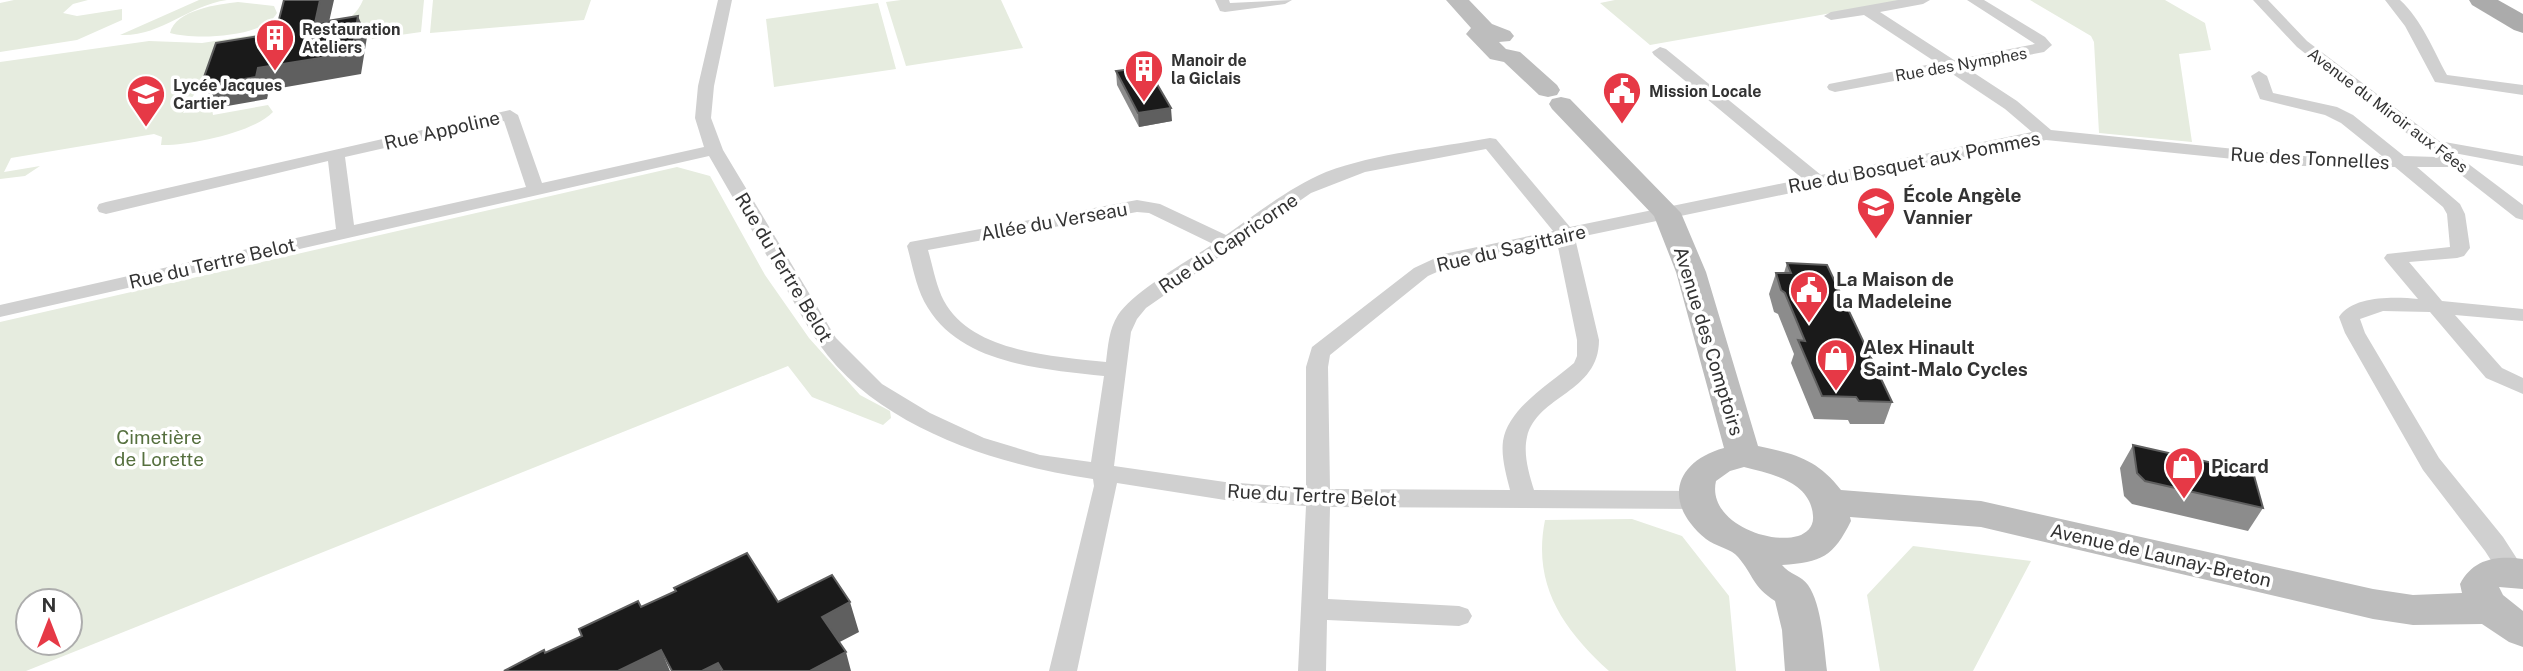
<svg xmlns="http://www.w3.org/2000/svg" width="2523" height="671" font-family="'Public Sans',sans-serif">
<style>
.green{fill:#e6ecdf;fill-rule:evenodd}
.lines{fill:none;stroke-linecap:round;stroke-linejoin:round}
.street{fill:#d0d0d0;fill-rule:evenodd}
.secondary{fill:#bdbdbd;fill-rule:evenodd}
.primary{fill:#ababab;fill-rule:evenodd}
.wall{fill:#8c8c8c}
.shaded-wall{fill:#5f5f5f}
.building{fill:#1a1a1a;stroke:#5f5f5f;stroke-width:2}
.labels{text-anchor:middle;stroke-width:7;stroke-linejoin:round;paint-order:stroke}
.far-poi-label{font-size:16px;font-weight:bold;fill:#333;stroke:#fff;text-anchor:start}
.far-street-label{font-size:16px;fill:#333;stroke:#fff}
.street-label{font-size:19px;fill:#333;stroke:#fff}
.poi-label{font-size:19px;font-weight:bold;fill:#333;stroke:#fff;text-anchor:start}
.park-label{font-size:19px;fill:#56703f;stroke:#fff}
</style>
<rect width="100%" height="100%" fill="#fff"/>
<!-- green -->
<path class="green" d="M14,0H88L73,4L63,13L77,16L122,9V20L77,40L0,52V3Z
M199,0H227C186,6 161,37 120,35Z
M363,0H424L421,32L372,39L371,35L299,45C322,34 353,25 363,0Z
M433,0H591L584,20L430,33Z
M901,0H1001L1023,48L906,66L886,2Z
M1615,0H1905L1650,45L1600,3Z
M2030,0H2165L2205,23L2211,50L2179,54L2192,142L2099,133L2094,42L2091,36Z
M238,2L274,6L277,13C264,38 194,40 170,33C175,10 219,4 238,2Z
M878,3L896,69L774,87L766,19Z
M254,35H266L210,68L183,113L212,109L213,115L268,105L273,112C255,132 188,146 161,145L162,137L154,134L11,158L4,172L40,166L25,176L0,179V62L149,41L202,43Z
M677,167L710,176L765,275L809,338L860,395L890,411L891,418L883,425L812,397L788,366L26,671H0V322ZM28,601H70V643H28Z
M1632,519L1682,536L1729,596L1736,671H1609C1563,629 1532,585 1545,520Z
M1913,546L2031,561L1973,671H1880L1867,595Z"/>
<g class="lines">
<!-- street -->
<path class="street" d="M718,0H732L714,86L711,118L723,150L836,338L882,384L930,413L984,438L1040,455L1091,462L1104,376C1044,369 963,365 928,308C916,289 913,267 907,246L910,242L1137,200L1160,204L1226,235C1258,213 1290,187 1326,172C1377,153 1436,148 1490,138L1496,139L1570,227L1803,179L1654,55L1652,52L1660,47L1666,49L1821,175L2032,132L2005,109L1948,71L1835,92L1829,90L1827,87L1829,84L1937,63L1864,15L1831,20L1824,16L1831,12L1898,0H1930L1923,4L1880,12L1954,60L2035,44L1967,0H1984L2045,37L2052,45L2044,52L1965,67L2017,101L2051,130L2302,156H2382L2341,123L2325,115L2260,99L2251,76L2259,71L2267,76L2273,93L2337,107L2353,115L2404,156L2437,157L2297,47L2253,0H2268L2307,41L2439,141L2523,156V166L2454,153L2523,205V220L2516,218L2451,167H2417L2460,204L2465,214L2470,248L2464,256L2457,258L2409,262L2442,301L2523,309V321L2455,315L2502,368L2523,378V394L2486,378L2430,312L2383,311L2360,319L2365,333L2439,458L2503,537L2521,565V579L2512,582L2503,579L2485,551L2423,470L2345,333L2339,317C2354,295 2395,297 2418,299L2387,262L2384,258L2387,254L2450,247L2447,214L2443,207L2395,167L2302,166L2046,140L1575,238L1599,340C1599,393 1537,395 1527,437C1523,454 1529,474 1534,490L1697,491L1706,494L1709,500L1706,506L1697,509L1330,507L1328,599L1459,606L1468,609L1472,616L1468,623L1459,626L1327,620L1326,671H1298L1306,506L1225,500L1117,483L1077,671H1049L1094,486L1093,479C997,465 878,428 819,344C805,324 794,301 781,280C757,239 733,198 709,156L0,317V305L336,229L328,161L106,214L99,212L97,208L99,204L106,202L510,110L518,115L542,183L704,147L695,118L698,86ZM504,121L526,187L354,225L345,157ZM1486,149L1553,231L1444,254L1414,268L1312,347L1306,367V488L1225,482L1114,466L1131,332L1137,319L1146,308L1311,193L1365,172ZM1137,212L1149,213L1213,244C1188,261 1134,291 1118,315C1109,329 1108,346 1106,362C1055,356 972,353 944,301C936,286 933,267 928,250ZM1557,242L1577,340V356L1574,363C1551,383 1508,408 1503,441C1501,457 1506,474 1510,490L1330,489L1328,367L1330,355L1428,276L1457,263Z
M1215,0H1229L1230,3L1292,0L1285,4L1225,12L1220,11Z
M2385,0H2400C2422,20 2433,50 2447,75L2523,85V95L2435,82L2405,26Z"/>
<!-- secondary -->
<path class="secondary" d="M1446,0H1469L1492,24L1510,31L1514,36L1510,41L1499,42L1506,49L1520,52L1557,85L1560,90L1557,95L1548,97L1539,95L1504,62L1490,59L1466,34L1471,28Z
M1561,97L1570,99L1681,213L1706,272L1758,446C1795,454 1817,459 1841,490L1981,501L2373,589L2413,595L2462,593L2460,584C2473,559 2496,555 2523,559V589L2499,587L2503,595L2523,611V647L2509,642L2482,624L2413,625L2373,619L1981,527L1850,517L1851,521C1833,557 1822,562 1782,565C1789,574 1802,576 1808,585C1822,605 1824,647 1827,671H1785L1782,630L1775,601C1752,586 1754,576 1738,557C1732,549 1715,546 1706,539C1663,504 1673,462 1724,448L1676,272L1654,216L1552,109L1549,104L1552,99ZM1744,467C1772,474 1811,482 1813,516C1814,526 1807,533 1798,536C1766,545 1707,520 1716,481L1730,471Z"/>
<!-- primary -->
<path class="primary" d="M2469,0H2498L2523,14V33L2514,30L2472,5Z"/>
</g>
<!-- wall -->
<path class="wall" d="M1116,71L1172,121L1139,127L1117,85Z
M1787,263L1892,402L1884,424H1850L1848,420L1814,419L1791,363L1794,354L1778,314L1774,312L1769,294L1776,273H1784Z
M2133,445L2263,508L2248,531L2132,504L2124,496L2120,468Z"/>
<!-- shaded-wall -->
<path class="shaded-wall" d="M320,0H334L324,44L315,23Z
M358,16L367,37L361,74L269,90L267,99L216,108L205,86L258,68Z
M1171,108L1172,121L1139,127L1138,113Z
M850,602L859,632L832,646L822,617Z
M661,650L670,671H618Z
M846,652L851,671H810Z
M718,663L722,671H702Z"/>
<!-- building -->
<path class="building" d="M284,0H320L315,23L358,16L352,53L258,68L256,77L205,86L207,77H204L216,43L265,35L266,32L276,31Z
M1147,67L1171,108L1138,113L1116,71Z
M1787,263L1827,265L1892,402L1859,401L1856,397L1822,396L1798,340L1805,341L1785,293L1781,290L1776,273H1791Z
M2133,445L2253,472L2263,508L2145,481L2137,473Z
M747,553L778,602L832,575L850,602L822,617L846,652L810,671H723L718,663L702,671H672L661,650L618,671H504L544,650L545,653L582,636L579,629L638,601L641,607L676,591L674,588Z"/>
<!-- icons -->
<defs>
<g id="building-pin" transform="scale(2.0125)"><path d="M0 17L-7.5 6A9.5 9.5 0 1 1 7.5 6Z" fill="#e63946" stroke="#fff"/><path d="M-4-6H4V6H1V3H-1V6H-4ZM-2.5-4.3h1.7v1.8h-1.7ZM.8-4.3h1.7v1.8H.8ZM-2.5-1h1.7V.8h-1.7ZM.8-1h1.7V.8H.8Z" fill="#fff"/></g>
<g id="civic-pin" transform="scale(2.0125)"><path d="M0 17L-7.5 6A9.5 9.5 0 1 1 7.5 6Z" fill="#e63946" stroke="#fff"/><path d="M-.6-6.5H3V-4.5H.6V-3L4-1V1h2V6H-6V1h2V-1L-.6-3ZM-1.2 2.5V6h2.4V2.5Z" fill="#fff"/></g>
<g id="school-pin" transform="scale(2.0125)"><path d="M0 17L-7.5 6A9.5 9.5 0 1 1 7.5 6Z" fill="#e63946" stroke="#fff"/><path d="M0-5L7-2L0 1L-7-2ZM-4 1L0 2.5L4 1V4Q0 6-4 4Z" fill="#fff"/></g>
<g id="shop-pin" transform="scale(2.0125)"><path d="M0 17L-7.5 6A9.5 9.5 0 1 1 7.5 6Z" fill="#e63946" stroke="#fff"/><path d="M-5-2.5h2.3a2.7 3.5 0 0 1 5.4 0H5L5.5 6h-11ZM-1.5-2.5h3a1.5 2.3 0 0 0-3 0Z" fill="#fff"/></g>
</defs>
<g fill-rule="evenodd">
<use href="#building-pin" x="275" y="38"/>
<use href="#building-pin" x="1144" y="69"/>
<use href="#civic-pin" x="1622" y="91"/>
<use href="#school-pin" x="146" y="94"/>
<use href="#school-pin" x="1876" y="206"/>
<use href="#civic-pin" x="1809" y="290"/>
<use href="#shop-pin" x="1836" y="358"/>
<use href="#shop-pin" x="2184" y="466"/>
</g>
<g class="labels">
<!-- far-poi labels -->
<g class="far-poi-label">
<text x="302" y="35">Restauration<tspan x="302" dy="18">Ateliers</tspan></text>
<text x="1171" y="66">Manoir de<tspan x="1171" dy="18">la Giclais</tspan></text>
<text x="173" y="91">Lycée Jacques<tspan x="173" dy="18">Cartier</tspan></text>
<text x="1649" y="97">Mission Locale</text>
</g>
<!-- far-street labels -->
<g class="far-street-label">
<text transform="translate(1961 64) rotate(-10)" y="6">Rue des Nymphes</text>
<text transform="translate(2388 110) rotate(37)" y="6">Avenue du Miroir aux Fées</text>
</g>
<!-- street labels -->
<g class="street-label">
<text transform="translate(442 130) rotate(-13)" y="7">Rue Appoline</text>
<text transform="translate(2310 158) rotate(3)" y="7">Rue des Tonnelles</text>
<text transform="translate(1914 162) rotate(-11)" y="7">Rue du Bosquet aux Pommes</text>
<text transform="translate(1054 221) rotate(-10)" y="7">Allée du Verseau</text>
<text transform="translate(1228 243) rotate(-34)" y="7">Rue du Capricorne</text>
<text transform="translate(1511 248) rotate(-13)" y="7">Rue du Sagittaire</text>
<text transform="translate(212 263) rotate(-13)" y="7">Rue du Tertre Belot</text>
<text transform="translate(784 267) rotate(59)" y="7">Rue du Tertre Belot</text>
<text transform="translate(1709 341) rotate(73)" y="7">Avenue des Comptoirs</text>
<text transform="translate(1312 495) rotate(3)" y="7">Rue du Tertre Belot</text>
<text transform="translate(2161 555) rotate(13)" y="7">Avenue de Launay-Breton</text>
</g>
<!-- poi labels -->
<g class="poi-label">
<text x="1903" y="202">École Angèle<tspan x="1903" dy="22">Vannier</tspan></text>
<text x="1836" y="286">La Maison de<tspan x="1836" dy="22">la Madeleine</tspan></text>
<text x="1863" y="354">Alex Hinault<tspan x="1863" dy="22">Saint-Malo Cycles</tspan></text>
<text x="2211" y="473">Picard</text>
</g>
<!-- park labels -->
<g class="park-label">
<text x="159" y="444">Cimetière<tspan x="159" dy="22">de Lorette</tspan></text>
</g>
</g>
<!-- north arrow -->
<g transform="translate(49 622)"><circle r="33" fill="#ffffff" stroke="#adadad" stroke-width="2"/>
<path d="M0-5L12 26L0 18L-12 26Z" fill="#e63946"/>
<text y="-10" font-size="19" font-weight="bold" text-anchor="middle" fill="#333333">N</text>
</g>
</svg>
